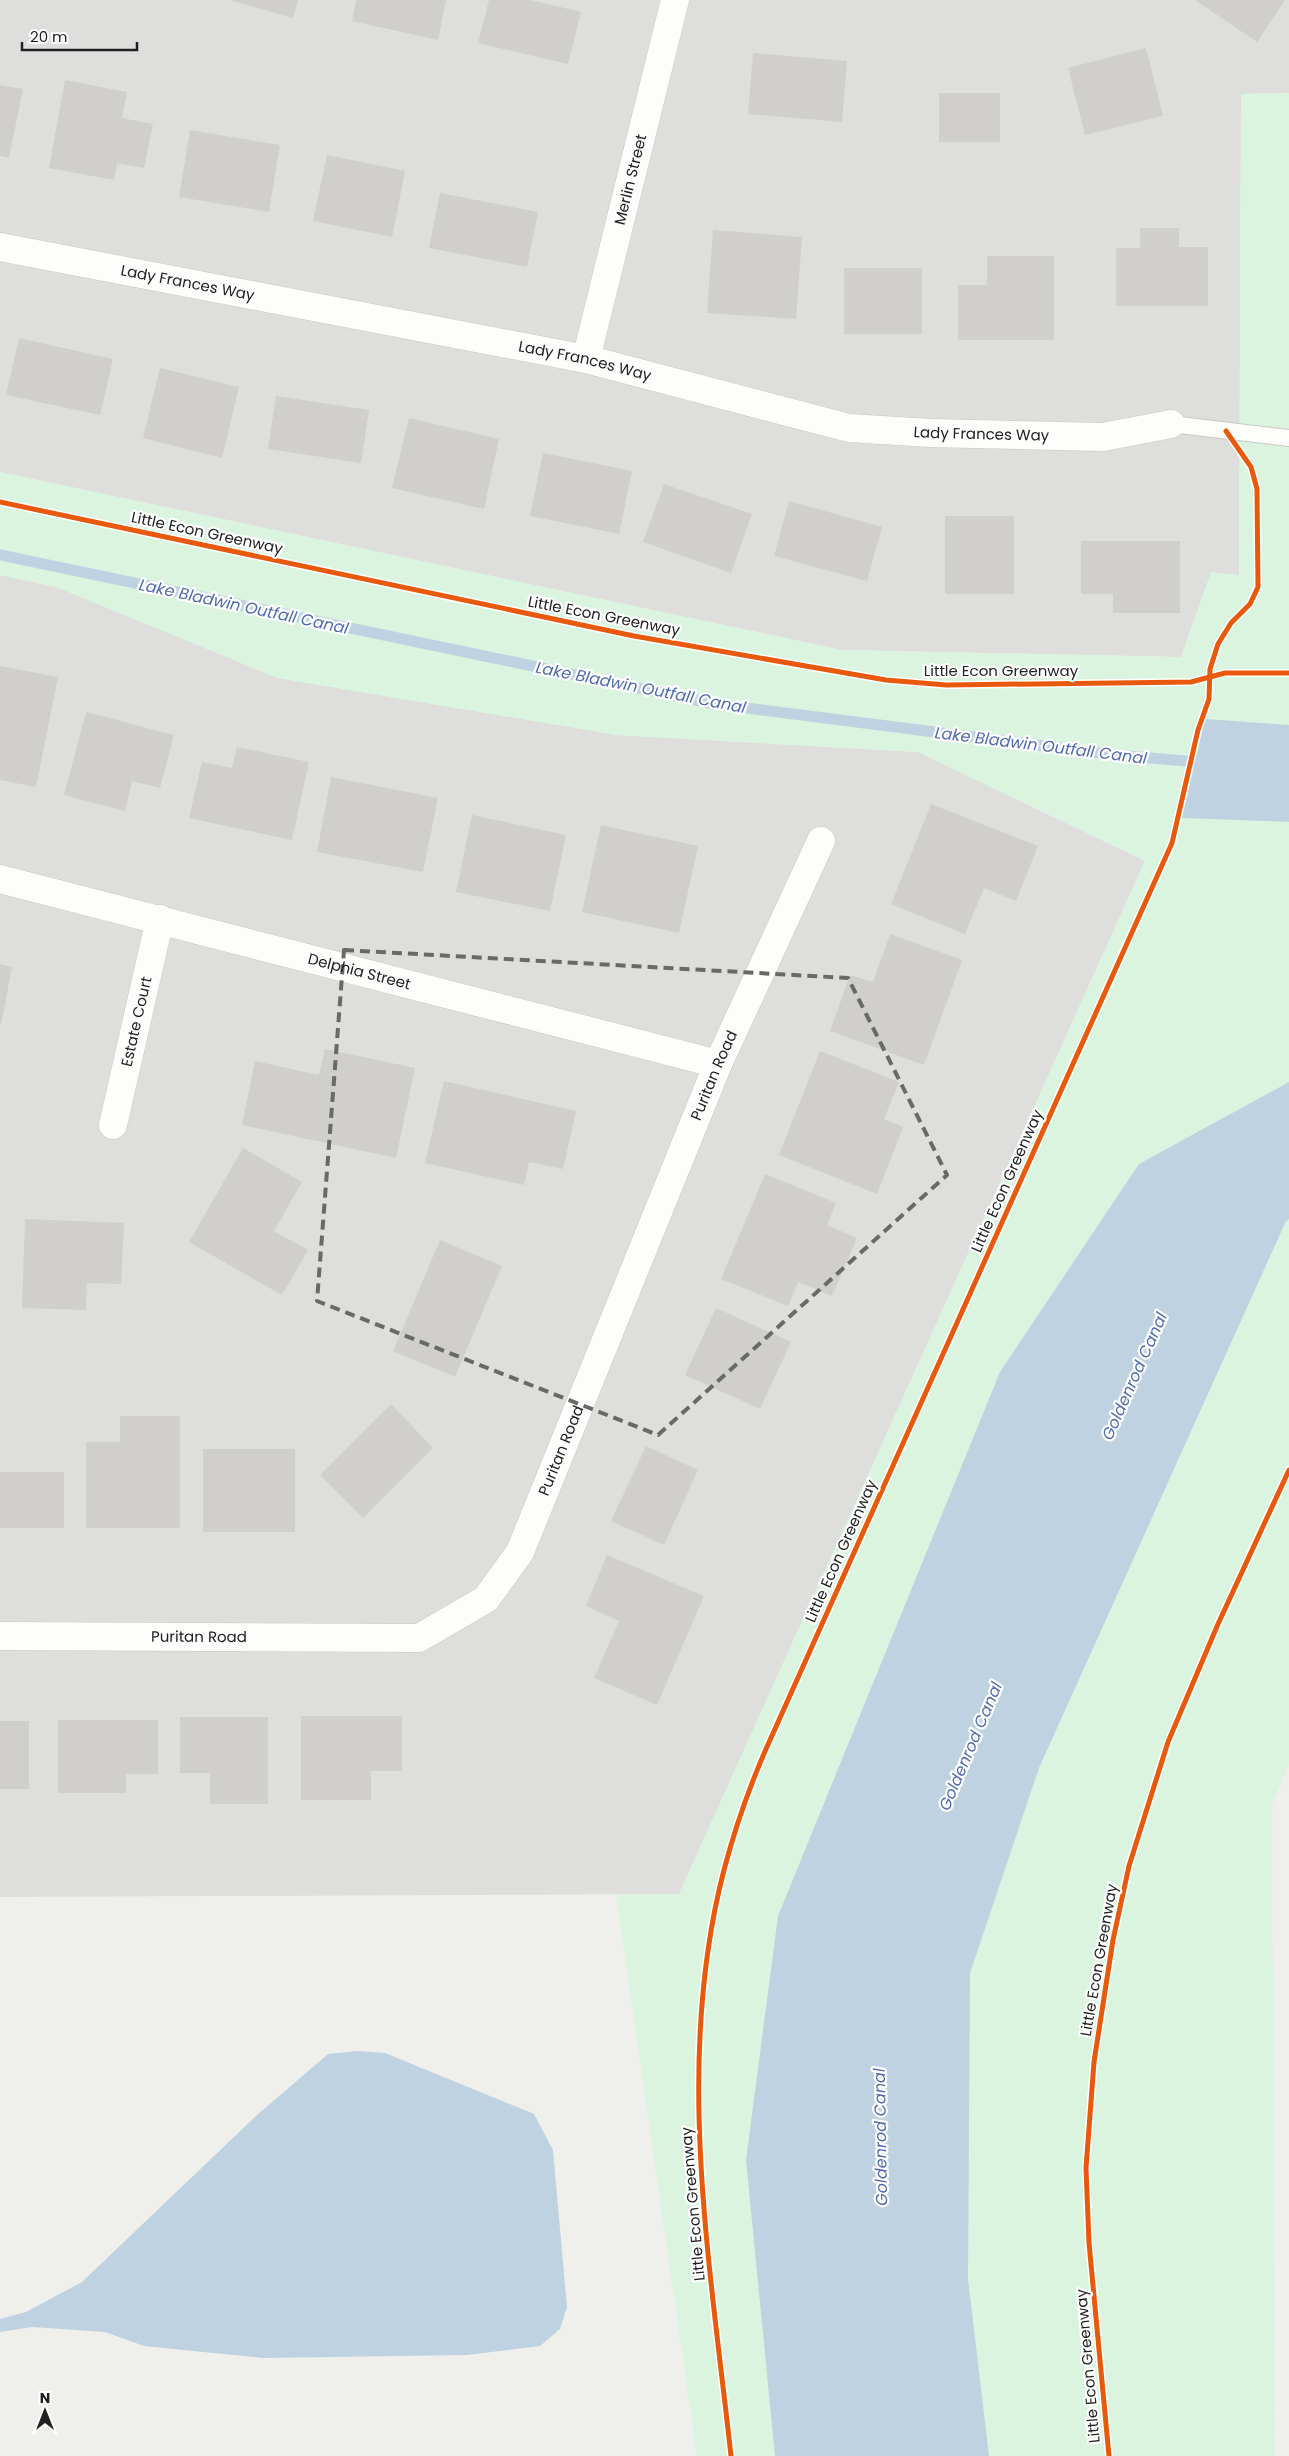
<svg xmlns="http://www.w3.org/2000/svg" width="1289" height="2456" font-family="Poppins,sans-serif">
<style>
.built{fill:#dededc}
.park{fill:#daf4e0}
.water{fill:#bfd2e1}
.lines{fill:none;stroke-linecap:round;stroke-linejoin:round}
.stream{stroke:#bfd2e1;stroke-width:11}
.building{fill:#d0cfcc}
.service-casing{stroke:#c8c8c6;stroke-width:18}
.minor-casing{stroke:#c8c8c6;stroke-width:29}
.service{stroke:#fdfdfc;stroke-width:16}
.minor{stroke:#fdfdfc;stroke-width:28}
.cycleway-casing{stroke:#fff;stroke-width:8}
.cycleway{stroke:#e8590c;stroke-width:5}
.marked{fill:none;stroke:#696968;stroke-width:4;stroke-dasharray:10 6;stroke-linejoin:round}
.labels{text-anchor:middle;stroke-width:4.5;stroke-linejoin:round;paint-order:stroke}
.street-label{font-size:15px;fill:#212121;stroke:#fff}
.water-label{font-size:16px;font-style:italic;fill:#506aaf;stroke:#fff}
</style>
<rect width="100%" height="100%" fill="#efefeb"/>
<!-- built -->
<path class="built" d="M0,0H1289V93L1241,94L1239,575L1211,573L1181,657L842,650L0,472Z
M0,575L56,587L616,735L918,752L1145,861L679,1894L0,1897Z"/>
<!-- park -->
<path class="park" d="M1289,93V1764L1272,1805L1275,2456H697L616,1895L679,1894L1145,861L918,752L616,735L277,678L56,587L0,575V472L842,650L1181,657L1211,572L1239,575L1241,94Z"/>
<!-- water -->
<path class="water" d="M1205,719L1289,725V822L1182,818Z
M1289,1082V1219L1286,1221L1039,1768L970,1973L968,2279L989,2456H775L746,2160L778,1916L1000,1372L1139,1164Z
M357,2051L385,2053L534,2114L553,2150L567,2307L560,2329L540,2346L467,2355L263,2358L144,2346L105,2332L32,2327L0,2332V2319L26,2312L82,2282L256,2116L328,2054Z"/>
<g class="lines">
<!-- stream -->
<path class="stream" d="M0,555L715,704L1115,755L1209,763"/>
</g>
<!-- building -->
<path class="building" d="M229,0H298L293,18Z
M356,0H446L438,40L352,21Z
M489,0H531L581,12L568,64L478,43Z
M1195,0H1285L1257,42Z
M1146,48L1163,116L1085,135L1068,68Z
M753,53L847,61L842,122L748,114Z
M65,80L127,92L122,118L153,124L144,168L117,163L114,180L49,168Z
M0,85L23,89L9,158L0,156Z
M939,93H1000V142H939Z
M190,130L280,145L269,212L179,197Z
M327,155L405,171L392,237L313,221Z
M440,193L538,212L527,267L429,248Z
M1140,228H1179V247H1208V306H1116V248H1140Z
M713,230L802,237L796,319L707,313Z
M987,256H1054V340H958V285H987Z
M844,268H922V334H844Z
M19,338L113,359L100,415L6,395Z
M160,368L239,387L222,458L143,438Z
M276,396L369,410L361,463L268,449Z
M409,418L499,439L484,509L392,488Z
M543,453L632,471L619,534L530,516Z
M664,484L752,514L731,573L643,542Z
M789,501L882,527L867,581L774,556Z
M945,516H1014V594H945Z
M1081,541H1180V613H1113V594H1081Z
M0,666L58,677L36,787L0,780Z
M86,712L174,735L160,788L132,781L125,811L64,795Z
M237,747L309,762L292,840L189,818L202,762L232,768Z
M331,777L438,798L423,872L317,852Z
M931,804L1038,846L1016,901L984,888L965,934L891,904Z
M472,815L566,835L550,911L456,892Z
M601,825L698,846L679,933L582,912Z
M890,934L962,960L924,1065L830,1031L850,975L873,982Z
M0,964L12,967L1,1025H0Z
M325,1049L415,1068L396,1158L242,1125L255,1061L319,1075Z
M820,1051L899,1082L884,1119L903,1127L877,1194L779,1155Z
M444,1081L576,1111L563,1169L529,1162L524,1185L425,1163Z
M243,1148L302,1182L274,1231L308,1250L282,1295L189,1242Z
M765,1174L836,1203L827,1225L857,1238L832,1296L798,1282L788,1306L721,1279Z
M25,1219L124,1223L121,1284L87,1283L86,1310L22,1308Z
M440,1240L502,1266L455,1377L393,1351Z
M716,1308L791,1342L760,1409L685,1375Z
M391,1404L433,1448L363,1518L320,1475Z
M120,1416H180V1528H86V1442H120Z
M646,1446L698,1470L664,1545L611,1521Z
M203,1449H295V1532H203Z
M0,1472H64V1528H0Z
M607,1555L704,1596L657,1705L594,1678L619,1621L586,1606Z
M301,1716H402V1771H371V1800H301Z
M180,1717H268V1804H210V1773H180Z
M58,1720H158V1774H126V1793H58Z
M0,1721H29V1789H0Z"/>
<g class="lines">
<!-- service casing -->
<g class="service-casing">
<path id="service" d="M1171,424L1289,438"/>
</g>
<!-- minor casing -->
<g class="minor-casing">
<g id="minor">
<path id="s1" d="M0,247L586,359L849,428L930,433L1103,437L1171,424"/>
<path id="s2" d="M586,359L675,0"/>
<path id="s3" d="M0,879L718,1064"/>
<path id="s4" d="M113,1125L160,919"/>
<path id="s5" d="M0,1636L419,1638L486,1599L520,1552L718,1064L821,841"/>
</g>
</g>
<!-- service -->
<use href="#service" class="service"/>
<!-- minor -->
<use href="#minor" class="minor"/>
<!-- cycleway casing -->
<g class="cycleway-casing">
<path id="cycleway" d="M0,502L634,636L886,680L946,685L1191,682L1225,673H1289
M731,2456C710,2263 674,2062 724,1870C735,1828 749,1788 766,1749L1172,843L1198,730L1209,699L1210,669L1218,644L1231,623L1250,604L1258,587L1257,489L1251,467L1226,431
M1109,2456L1089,2243L1086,2168L1094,2062L1113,1940L1129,1866L1168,1742L1218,1624L1289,1470"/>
</g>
<!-- cycleway -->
<use href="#cycleway" class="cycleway"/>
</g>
<!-- marked area -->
<path class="marked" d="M344,950L848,978L947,1175L658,1435L317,1301Z"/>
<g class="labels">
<!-- street labels -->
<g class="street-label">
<text dy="5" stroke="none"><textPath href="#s2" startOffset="185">Merlin Street</textPath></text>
<text dy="5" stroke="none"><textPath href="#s1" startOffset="191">Lady Frances Way</textPath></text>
<text dy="5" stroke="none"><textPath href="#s1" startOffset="596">Lady Frances Way</textPath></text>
<text dy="5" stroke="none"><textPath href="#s1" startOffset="1001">Lady Frances Way</textPath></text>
<text transform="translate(207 533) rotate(12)" y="5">Little Econ Greenway</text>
<text transform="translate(604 616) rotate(11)" y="5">Little Econ Greenway</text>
<text x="1001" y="676">Little Econ Greenway</text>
<text dy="5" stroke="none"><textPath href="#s3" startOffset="371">Delphia Street</textPath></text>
<text dy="5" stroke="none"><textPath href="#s4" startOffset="106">Estate Court</textPath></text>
<text dy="5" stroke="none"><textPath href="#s5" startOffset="1069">Puritan Road</textPath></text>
<text transform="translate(1007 1181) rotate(-66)" y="5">Little Econ Greenway</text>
<text dy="5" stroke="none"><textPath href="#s5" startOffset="664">Puritan Road</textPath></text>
<text transform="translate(841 1551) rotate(-66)" y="5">Little Econ Greenway</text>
<text dy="5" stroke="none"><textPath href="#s5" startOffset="199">Puritan Road</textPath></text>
<text transform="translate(1099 1960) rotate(-80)" y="5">Little Econ Greenway</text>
<text transform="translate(693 2204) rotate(-95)" y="5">Little Econ Greenway</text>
<text transform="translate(1088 2366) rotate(-95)" y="5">Little Econ Greenway</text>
</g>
<!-- water labels -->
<g class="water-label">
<text transform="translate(244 606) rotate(12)" y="6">Lake Bladwin Outfall Canal</text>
<text transform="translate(641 687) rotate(11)" y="6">Lake Bladwin Outfall Canal</text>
<text transform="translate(1041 745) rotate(7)" y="6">Lake Bladwin Outfall Canal</text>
<text transform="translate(1134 1376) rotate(-66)" y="6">Goldenrod Canal</text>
<text transform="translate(970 1746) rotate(-67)" y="6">Goldenrod Canal</text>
<text transform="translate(880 2137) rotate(-91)" y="6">Goldenrod Canal</text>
</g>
</g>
<!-- north arrow -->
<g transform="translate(45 2411)" stroke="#ffffff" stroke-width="4" paint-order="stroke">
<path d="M0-4L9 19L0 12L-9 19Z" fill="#212121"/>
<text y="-8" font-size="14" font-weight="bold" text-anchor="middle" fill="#212121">N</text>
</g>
<!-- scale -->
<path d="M22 42v8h115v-8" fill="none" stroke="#212121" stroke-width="2.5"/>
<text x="30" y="42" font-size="15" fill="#212121" stroke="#ffffff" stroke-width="4" paint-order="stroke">20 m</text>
</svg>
